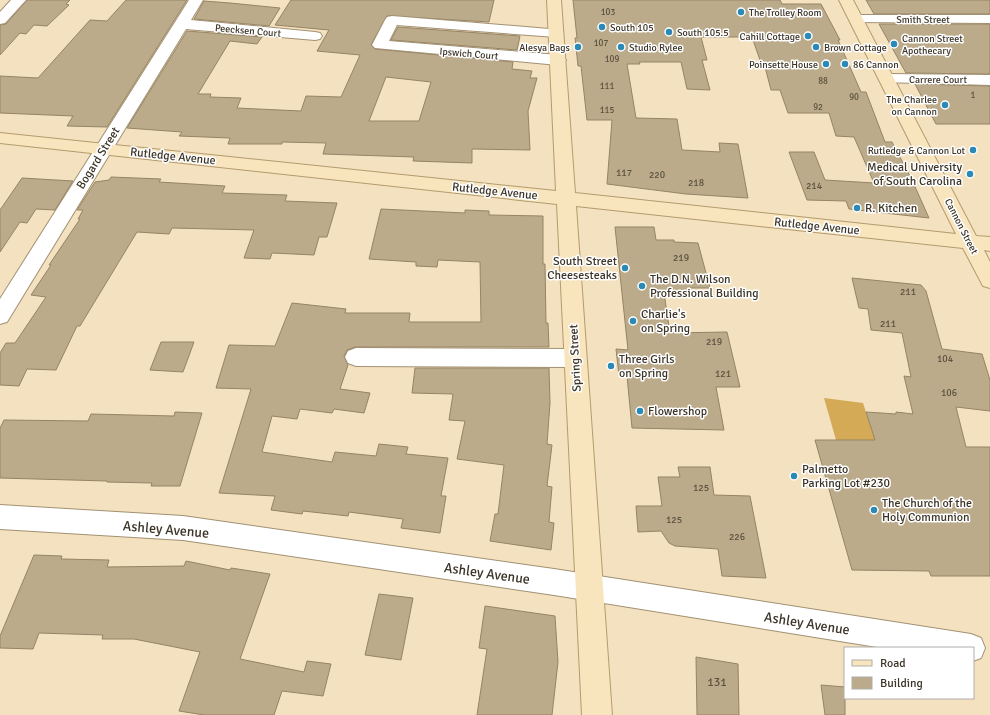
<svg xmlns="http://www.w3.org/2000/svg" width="990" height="715" font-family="Signika,sans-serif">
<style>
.green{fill:#d4aa57}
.building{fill:#bcab8a;stroke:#958465;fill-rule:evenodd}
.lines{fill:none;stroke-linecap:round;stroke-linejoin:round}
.minor-casing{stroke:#a29172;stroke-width:2}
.major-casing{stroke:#b39b6d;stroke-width:2}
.minor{fill:#fff;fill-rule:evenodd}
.major{fill:#f8e5be;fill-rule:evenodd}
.poi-dot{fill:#2b89b5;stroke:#fff;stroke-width:1.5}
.labels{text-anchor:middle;stroke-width:3;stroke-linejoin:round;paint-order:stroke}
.far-number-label{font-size:9px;fill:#5b5240}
.far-poi-label{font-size:10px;fill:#3b3427;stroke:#fff;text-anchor:start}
.far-street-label{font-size:10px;fill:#3b3427;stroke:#fff}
.number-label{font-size:10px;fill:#5b5240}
.street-label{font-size:12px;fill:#3b3427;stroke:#fff}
.poi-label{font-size:12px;fill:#3b3427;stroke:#fff;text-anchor:start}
.near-number-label{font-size:12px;fill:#5b5240}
.near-street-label{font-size:14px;fill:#3b3427;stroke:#fff}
</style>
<rect width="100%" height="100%" fill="#f3e1c0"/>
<!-- green -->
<path class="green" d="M824,398L863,403L875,440H836Z"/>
<!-- building -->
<path class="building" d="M27,0H70L66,4L69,5L47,26L34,25L26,34L20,33L0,55V25L6,24Z
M126,0H187L107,127L67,126L73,116L0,113V76L38,78L90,20L107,21Z
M291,0H494L489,22L387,16L371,45L375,49L513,62L512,69L532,71L530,78H537L528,111L530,150L472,149V163L413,161L414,157L323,154L326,143L282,142V144H228L230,138L179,136L182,132L127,128L187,31L262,37L257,44L230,41L198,94H211L210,97L241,98L237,108L301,111L306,96L341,97L360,55L317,51L329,30L275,25ZM386,77L431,82L419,121H369Z
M573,0H780L782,4H821L840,40H838L861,92H866L885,142H892L912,180L929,218L849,209L846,201L807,200L789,152H814L825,180L874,183L854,137L836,136L829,113H788L780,90H771L764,63H761L752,37H701L707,60H702L710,90L687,89L681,62H639L640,64H627L636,118L677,119L682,150L720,152L719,143L738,144L748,198L686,194L607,184L612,120H587L581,66H578L575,38H577Z
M866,0H990V14H874Z
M204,1L230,3L280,8L269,26L194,19Z
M879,24H990V74L906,73Z
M398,27L520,36L517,50L391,40Z
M915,84L990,86V124H936Z
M111,177L161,179L159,182L225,186L222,193L287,195L285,201L337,203L327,237H319L314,255L272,253L270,259L244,258L254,230L172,228L169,234L137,232L80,326H77L56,370L27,369L19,386L0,385V353L6,343H15L46,297L31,295L51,265H49L80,219H78L83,210H77L95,182L109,180Z
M22,178L73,181L55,210L36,209L27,223L20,222L0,252V210Z
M381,209L465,213V210L489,211V215L543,216V264H545L546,323H548L549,347H355L347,350L344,356L348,365L340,389L370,393L364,413L334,409L332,413L300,409L297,419L272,416L262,452L332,462L335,452L376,456L379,444L408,447L406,454L448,458L441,496H446L440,533L401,528L403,519L349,512L348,516L303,511L302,514L271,510L275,496L219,493L251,389L216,388L229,345L275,346L292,303L346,309L345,313H410L409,322H481L480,262L438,260L437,267L416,266V262L369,259Z
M615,227H654L656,240H674V242L698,243L710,288H690L691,293H664L670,333L727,332L740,387H716L724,430L632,428L627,376H619L616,349L628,350Z
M852,278L921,285L926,291L942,349L982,354L990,380V411L956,407L966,447H990V576H931L929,571L852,570L815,440H875L866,412L896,414V412L913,414L904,376L911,377L902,333L871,330L868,309L859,308Z
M161,342H194L183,372L150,370Z
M415,368H549L550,403L547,444L552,445L547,486L552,487L549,522L554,523L551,550L490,541L495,514H498L504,465L457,459L465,421L449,420L453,394L412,393Z
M175,412L202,413L180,486H151L152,483L107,482V481L0,478V428L4,420L88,421L91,414L174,416Z
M678,467H710L714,495L750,496L766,578L722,576L718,549L675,546L669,543L661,531L638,532L636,506H662L658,477H680Z
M34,555L62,556L61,559L109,560L107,567L184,566L186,561L230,570L231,568L270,574L240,659L304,672L307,661L331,664L323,696L282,691L274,715H204L179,711L200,652L134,639H102L103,635L39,633L33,649L0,648V636Z
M379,594L413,598L401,660L365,655Z
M485,606L555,616L558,662L552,715H477L487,649L479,648Z
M696,657L738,664L739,715H697Z
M821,685L845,687V715H825Z"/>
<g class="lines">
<!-- minor casing -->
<g class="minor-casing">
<path id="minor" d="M11,0H26L5,23L0,24V12Z
M189,0H203L191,20L315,32L320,33L322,36L320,39L315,40L186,29L7,322L0,324V299Z
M856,15H990V23L851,22L849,19L851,16Z
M392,16L561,30L563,33L561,36L556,37L397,25L389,41L558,55L563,57L566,60L563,63L558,65L375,48L372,45L385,20L387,17Z
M887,74L990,75V85L881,82L879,79L881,76Z
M356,348L575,349L583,352L586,358L583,364L575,367L356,366L348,363L345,357L348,351Z
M0,505L183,516L554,569L971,634L981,638L985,648L981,658L973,661V648H883L554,595L183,540L0,529Z"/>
</g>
<!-- major casing -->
<g class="major-casing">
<path id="major" d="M547,0H561L575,193L956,234L839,0H853L976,236L990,237V251L984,250L990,262V288L983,286L963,248L576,206L612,715H582L557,204L0,143V133L556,191Z"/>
</g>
<!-- minor -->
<use href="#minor" class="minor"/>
<!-- major -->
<use href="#major" class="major"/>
</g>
<!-- markers -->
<g class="poi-dot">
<circle cx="741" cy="12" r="4"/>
<circle cx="602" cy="27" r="4"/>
<circle cx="669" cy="32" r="4"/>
<circle cx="808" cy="36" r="4"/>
<circle cx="894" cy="44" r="4"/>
<circle cx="578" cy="47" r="4"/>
<circle cx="621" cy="47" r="4"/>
<circle cx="816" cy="47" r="4"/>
<circle cx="826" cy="64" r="4"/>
<circle cx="845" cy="64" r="4"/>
<circle cx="945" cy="105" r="4"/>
<circle cx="973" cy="150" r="4"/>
<circle cx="970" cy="174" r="4"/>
<circle cx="857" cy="208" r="4"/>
<circle cx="625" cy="268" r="4"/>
<circle cx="642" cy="286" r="4"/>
<circle cx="633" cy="321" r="4"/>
<circle cx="611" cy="366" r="4"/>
<circle cx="640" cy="411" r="4"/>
<circle cx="794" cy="476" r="4"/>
<circle cx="874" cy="510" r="4"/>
</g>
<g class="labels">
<!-- far-number labels -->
<g class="far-number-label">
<text x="608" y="15">103</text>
<text x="601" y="46">107</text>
<text x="612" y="62">109</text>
<text x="823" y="84">88</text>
<text x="607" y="89">111</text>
<text x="973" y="98">1</text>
<text x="854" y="100">90</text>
<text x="818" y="110">92</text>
<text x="607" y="113">115</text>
</g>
<!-- far-poi labels -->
<g class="far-poi-label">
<text x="749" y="16">The Trolley Room</text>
<text x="610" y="31">South 105</text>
<text x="677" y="36">South 105.5</text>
<text x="800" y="40" text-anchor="end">Cahill Cottage</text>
<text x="902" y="42">Cannon Street<tspan x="902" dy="12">Apothecary</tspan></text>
<text x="570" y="51" text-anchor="end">Alesya Bags</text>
<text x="629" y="51">Studio Rylee</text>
<text x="824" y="51">Brown Cottage</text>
<text x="818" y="68" text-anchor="end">Poinsette House</text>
<text x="853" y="68">86 Cannon</text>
<text x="937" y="103" text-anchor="end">The Charlee<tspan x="937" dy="12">on Cannon</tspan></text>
<text x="965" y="154" text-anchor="end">Rutledge &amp; Cannon Lot</text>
</g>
<!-- far-street labels -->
<g class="far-street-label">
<text x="923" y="23">Smith Street</text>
<text transform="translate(248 30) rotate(5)" y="4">Peecksen Court</text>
<text transform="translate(469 53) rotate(5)" y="4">Ipswich Court</text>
<text x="938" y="83">Carrere Court</text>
<text transform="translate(962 226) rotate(63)" y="4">Cannon Street</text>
</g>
<!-- number labels -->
<g class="number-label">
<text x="624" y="176">117</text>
<text x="657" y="178">220</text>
<text x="696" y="186">218</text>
<text x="814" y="189">214</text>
<text x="681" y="261">219</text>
<text x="908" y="295">211</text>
<text x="888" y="327">211</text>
<text x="714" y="345">219</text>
<text x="945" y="362">104</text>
<text x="723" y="377">121</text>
<text x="949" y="396">106</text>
<text x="701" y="491">125</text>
<text x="674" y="523">125</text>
<text x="737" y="540">226</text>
</g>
<!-- street labels -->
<g class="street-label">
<text transform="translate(173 156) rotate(6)" y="4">Rutledge Avenue</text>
<text transform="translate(98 158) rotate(-58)" y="4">Bogard Street</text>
<text transform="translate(495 191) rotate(6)" y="4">Rutledge Avenue</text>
<text transform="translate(817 226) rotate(6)" y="4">Rutledge Avenue</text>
<text transform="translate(575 358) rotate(-93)" y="4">Spring Street</text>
</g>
<!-- poi labels -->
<g class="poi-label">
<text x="962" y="171" text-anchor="end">Medical University<tspan x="962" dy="14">of South Carolina</tspan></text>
<text x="865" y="212">R. Kitchen</text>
<text x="617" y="265" text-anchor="end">South Street<tspan x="617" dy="14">Cheesesteaks</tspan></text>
<text x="650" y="283">The D.N. Wilson<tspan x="650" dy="14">Professional Building</tspan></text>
<text x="641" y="318">Charlie's<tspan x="641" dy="14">on Spring</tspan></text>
<text x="619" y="363">Three Girls<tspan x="619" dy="14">on Spring</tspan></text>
<text x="648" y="415">Flowershop</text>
<text x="802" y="473">Palmetto<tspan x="802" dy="14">Parking Lot #230</tspan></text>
<text x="882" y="507">The Church of the<tspan x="882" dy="14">Holy Communion</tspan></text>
</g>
<!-- near-number labels -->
<g class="near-number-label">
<text x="717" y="686">131</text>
</g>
<!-- near-street labels -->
<g class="near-street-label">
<text transform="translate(166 529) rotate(5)" y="5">Ashley Avenue</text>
<text transform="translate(487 573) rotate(8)" y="5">Ashley Avenue</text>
<text transform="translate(807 623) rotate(9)" y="5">Ashley Avenue</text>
</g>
</g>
<!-- legend -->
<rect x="844" y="647" width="130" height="52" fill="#ffffff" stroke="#b1aea9"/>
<rect x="852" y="660" width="20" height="6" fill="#f8e5be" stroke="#b1aea9"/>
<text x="880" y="667" font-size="12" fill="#3b3427">Road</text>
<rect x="852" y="677" width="20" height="12" fill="#bcab8a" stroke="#b1aea9"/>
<text x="880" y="687" font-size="12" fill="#3b3427">Building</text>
</svg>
